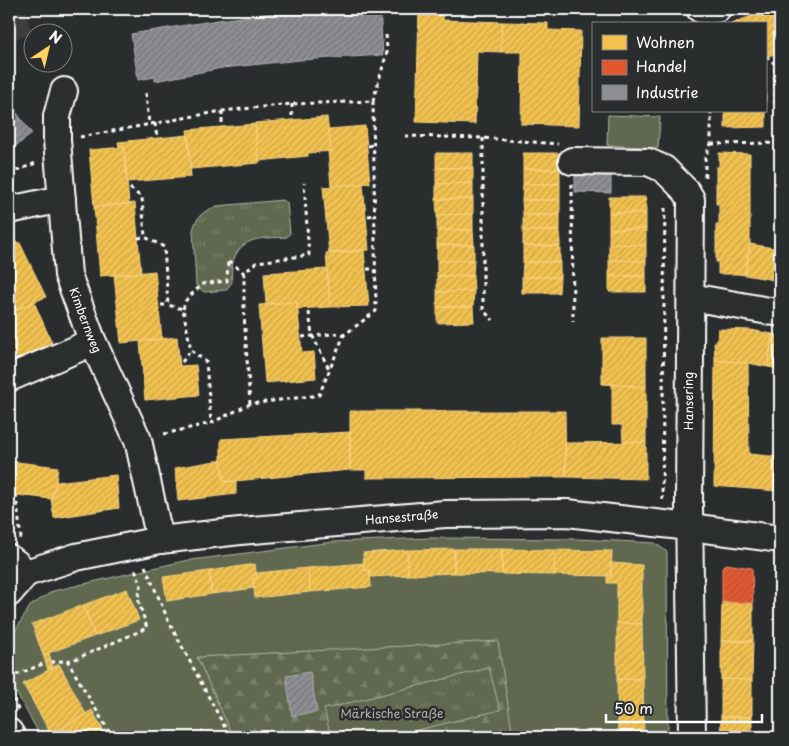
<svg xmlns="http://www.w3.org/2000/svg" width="789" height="746" font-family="'Playpen Sans',sans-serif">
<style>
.built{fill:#3e3c3a}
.green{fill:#606950;stroke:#b0b4a8}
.forest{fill:url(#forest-firs);stroke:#b0b4a8}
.park{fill:url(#park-tufts);stroke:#b0b4a8}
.homes{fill:url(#homes-hatch);stroke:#f6d483}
.shops{fill:url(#shops-hatch);stroke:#ec896d}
.industry{fill:url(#industry-hatch);stroke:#afafb3}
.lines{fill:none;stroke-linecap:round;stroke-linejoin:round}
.minor-casing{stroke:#fff;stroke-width:30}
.path{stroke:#fff;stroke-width:3;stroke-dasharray:4 4;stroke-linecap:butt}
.minor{stroke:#2a2d2e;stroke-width:26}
.labels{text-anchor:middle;stroke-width:5;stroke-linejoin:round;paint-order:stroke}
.street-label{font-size:12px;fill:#fff;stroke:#2a2d2e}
.park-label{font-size:12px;fill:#b0b4a8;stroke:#2a2d2e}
</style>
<defs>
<pattern id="forest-firs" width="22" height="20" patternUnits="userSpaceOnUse" patternTransform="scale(1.25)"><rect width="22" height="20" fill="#606950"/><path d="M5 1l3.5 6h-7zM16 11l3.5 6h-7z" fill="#78806a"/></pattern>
<pattern id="park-tufts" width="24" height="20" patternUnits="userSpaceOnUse" patternTransform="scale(1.25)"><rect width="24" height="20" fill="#606950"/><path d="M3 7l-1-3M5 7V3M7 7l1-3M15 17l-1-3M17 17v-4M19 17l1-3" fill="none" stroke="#78806a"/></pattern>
<pattern id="homes-hatch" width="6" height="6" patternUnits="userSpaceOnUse" patternTransform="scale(1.25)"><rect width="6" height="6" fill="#f2c14e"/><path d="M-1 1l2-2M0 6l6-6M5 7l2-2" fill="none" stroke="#c8a44e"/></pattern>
<pattern id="shops-hatch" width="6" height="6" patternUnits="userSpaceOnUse" patternTransform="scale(1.25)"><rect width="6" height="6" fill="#e4572e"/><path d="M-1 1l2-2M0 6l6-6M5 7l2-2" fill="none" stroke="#af5338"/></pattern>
<pattern id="industry-hatch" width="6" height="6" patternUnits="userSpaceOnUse" patternTransform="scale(1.25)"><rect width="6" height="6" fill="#8d8d92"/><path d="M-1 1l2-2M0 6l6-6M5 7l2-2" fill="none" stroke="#76767a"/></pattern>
</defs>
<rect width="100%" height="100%" fill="#2a2d2e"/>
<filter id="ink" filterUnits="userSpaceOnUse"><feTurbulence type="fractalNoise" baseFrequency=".02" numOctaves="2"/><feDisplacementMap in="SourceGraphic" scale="10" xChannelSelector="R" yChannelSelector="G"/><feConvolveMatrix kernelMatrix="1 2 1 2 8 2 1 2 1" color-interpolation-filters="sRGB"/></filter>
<g filter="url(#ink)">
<!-- built -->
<path class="built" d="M9,9H25L32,34L9,41Z"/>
<!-- green -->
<path class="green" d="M608,115L660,117L658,148L607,145Z
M430,538L578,539L655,543L667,552L668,737H41L17,694L9,661L14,633L30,606L53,591L184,561L333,542Z"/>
<!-- forest -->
<path class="forest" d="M498,641L513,737H233L197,657Z"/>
<!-- park -->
<path class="park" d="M283,200L287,203L290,233L287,237C276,238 261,237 251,241C234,248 230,265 232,282L226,290L204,292L196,285L193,230C197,215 203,212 217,206Z
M489,668L500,710L389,737H331L324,709Z"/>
<!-- homes -->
<path class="homes" d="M772,9H780V46H777V54L766,56V127L725,128V111H765V24H729Z
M419,11L443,12V20L502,22L501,52L477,51L475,124L416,122Z
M502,22L548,23V30L581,31L579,126L521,124L522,52H501Z
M327,117L331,151L308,153V156L259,161L255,123Z
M255,124L259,163L191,169L187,130Z
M365,126L370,183L331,186L328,151H331L329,129Z
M188,135L191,177L127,182L124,147L119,148L118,142Z
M124,147L129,204L94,207L89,150Z
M436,153H473V168H436Z
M523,153H560V169H523Z
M719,153L750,154V244L745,275L738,274H718V262H716V224H719V204H716V167H719Z
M436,168H473V183L436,184Z
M523,169H560V184H523Z
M473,183V199H436V184Z
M363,184L369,250L329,254L323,187Z
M523,184H560V200H522Z
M609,197H646V213H609Z
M436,199H473V214L437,215Z
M522,200H560V215H523Z
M135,203L141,273L100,276L94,207Z
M609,213H646V229H609Z
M473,214V230H437V215Z
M523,215H560V231H523Z
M609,229H646V245L609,244Z
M437,230H473L474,245H437Z
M523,231H560V246H523Z
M9,240L20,243L46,297L15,310L13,306L9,308Z
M609,244L646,245V261L609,260Z
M750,244L780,249V281L745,275Z
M437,245H474V260L437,261Z
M523,246H560V262H523Z
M364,250L369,306L330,307L326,253Z
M474,260L473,276H437V261Z
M609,260L646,261V276H609Z
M523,262H560V277H522Z
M327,269L330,307L298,309L297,302L266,304L264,273Z
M155,271L162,339L121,343L114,275Z
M437,276H473L474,291L437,292Z
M609,276H646V292H609Z
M522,277H560L559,293H522Z
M474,291L473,307H437V292Z
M34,302L52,343L17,359L9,340V308L13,306L15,310Z
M297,302L302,353L314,352L316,378L265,383L259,305Z
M437,307H473L474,322L437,323Z
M718,329L751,330L772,334L768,367L748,363L715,360L714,342H717Z
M772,334L780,336V369L768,367Z
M177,337L180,366L196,365L199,395L145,400L140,341Z
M602,338H646V387L602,384Z
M715,360L748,363L749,454L780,457V471L778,491L714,486Z
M612,384L646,387V442H623L622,425H612Z
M350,411H565L566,477L366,478V470H350Z
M350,432V470L224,482L221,460V439Z
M646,442V479L566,477L565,443Z
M221,460L224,482L236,481V494L178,501L175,468Z
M9,461L58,467L56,482L51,499L9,494Z
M780,471V491H778Z
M116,475L119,508L54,518L51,499L56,482Z
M454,549V573L408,575L407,550Z
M454,549H502V574L454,573Z
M502,549L555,550L554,575L502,574Z
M407,550L408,575L370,577V570H364L363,553Z
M555,550L612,551L611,576L554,575Z
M364,563V570H370L371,587L310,592L308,568Z
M611,563L642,565V624L617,623V583H607V575L611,576Z
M255,564L257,579H253L254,588L212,594L209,571Z
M308,568L310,592L255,598L253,579H257L256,573Z
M209,571L212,594L167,601L163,577Z
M127,589L139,620L95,636L83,605Z
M722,602L753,603V641H721Z
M83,605L95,636L43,655L32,624Z
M617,623L642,624L643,679H617Z
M721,641H753L752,680L721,679Z
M49,653L53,668L48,670L43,655Z
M59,664L86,714L51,734L23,684Z
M617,679H643L644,734L618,735Z
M721,679L752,680V717H721Z
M92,710L107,737H59L56,732Z
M721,717H752V737H720Z
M644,734V737H618V735Z"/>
<!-- shops -->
<path class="shops" d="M726,564L752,568L753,603L722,602V568Z"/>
<!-- industry -->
<path class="industry" d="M321,9H380L383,55L300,60L222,68L155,81V77L138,80L131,34L218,20L296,10Z
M9,102L32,134L9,151Z
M575,174H611V193L575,192Z
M310,672L317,712L292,716L286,676Z"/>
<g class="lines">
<!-- minor casing -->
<g class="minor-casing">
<g id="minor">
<path d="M700,9L711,10L717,9"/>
<path id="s1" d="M64,91L57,116V140L68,275L92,340L138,440L160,540"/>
<path d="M572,161L648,162L664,169L686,191L691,199L689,505L692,737"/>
<path d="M9,210L62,199"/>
<path d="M691,297L780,313"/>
<path d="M9,378L77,349L92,340"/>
<path d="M9,558L17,564L26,573"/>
<path id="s2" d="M26,573L76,557L160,540L240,531L445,514L567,513L690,527L780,539"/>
<path d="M9,593L26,573"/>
<path d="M9,732L12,737"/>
</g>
</g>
<!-- path -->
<path class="path" d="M766,56L775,64V104L780,109
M146,93L149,124
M373,101L387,52L386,32
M292,104V117
M222,111V125
M155,123L157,138
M405,136L483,138L558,144
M80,137L222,111L292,104L373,101L376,311L344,335L319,395L250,404L211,423L160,435
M483,138V310L493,320
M711,144L780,143
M368,146L374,145
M9,174L36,163
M705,177V157L711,144V111
M572,184L573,321
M130,188L142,198L145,237L164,247L168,305L183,309L191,350L206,362L211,423
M368,216L375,215
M138,238L145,237
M367,269H375
M161,305H168
M183,309L186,300L202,284L227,281L228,260L244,273
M309,312L312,335L329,369
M302,337L341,333L344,335
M182,362L191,350
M250,404L244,314V273L257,262L309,255L304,183
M16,495L21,539
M662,500L665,204
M145,566L169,622L230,737
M9,626L14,616
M67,660L112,737
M51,662L73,660L147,628L138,599L141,585L135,569
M9,678L45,663
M9,692L19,711"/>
<!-- minor -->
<use href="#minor" class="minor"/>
</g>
</g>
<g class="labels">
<!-- street labels -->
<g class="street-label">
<text dy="4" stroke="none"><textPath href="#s1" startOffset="234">Kimbernweg</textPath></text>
<text transform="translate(689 401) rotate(-90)" y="4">Hansering</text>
<text dy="4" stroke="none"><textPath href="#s2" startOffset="381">Hansestraße</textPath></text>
</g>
<!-- park labels -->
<g class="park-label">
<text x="392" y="718">Märkische Straße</text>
</g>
</g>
<!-- margin -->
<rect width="789" height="746" fill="none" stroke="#2a2d2e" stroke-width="30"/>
<rect x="15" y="15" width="759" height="716" fill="none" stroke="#fff" stroke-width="2" filter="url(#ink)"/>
<!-- legend -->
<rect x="592" y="22" width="175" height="90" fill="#2a2d2e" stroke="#7f8182"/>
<rect x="602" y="35" width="25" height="15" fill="#f2c14e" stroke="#7f8182"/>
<text x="636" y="48" font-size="15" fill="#ffffff">Wohnen</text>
<rect x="602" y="60" width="25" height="15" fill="#e4572e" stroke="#7f8182"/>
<text x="636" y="72" font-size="15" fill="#ffffff">Handel</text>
<rect x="602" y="85" width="25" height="15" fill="#8d8d92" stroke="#7f8182"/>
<text x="636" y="98" font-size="15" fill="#ffffff">Industrie</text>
<!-- north arrow -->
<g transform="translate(48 48) rotate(35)"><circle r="24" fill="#2a2d2e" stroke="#7f8182"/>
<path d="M0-4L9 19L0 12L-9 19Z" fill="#ffd166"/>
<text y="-8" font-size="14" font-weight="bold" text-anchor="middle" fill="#ffffff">N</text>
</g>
<!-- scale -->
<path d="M606 714v8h156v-8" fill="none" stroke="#ffffff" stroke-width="2.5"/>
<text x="614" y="714" font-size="15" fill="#ffffff" stroke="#2a2d2e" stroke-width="4" paint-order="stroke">50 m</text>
</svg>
